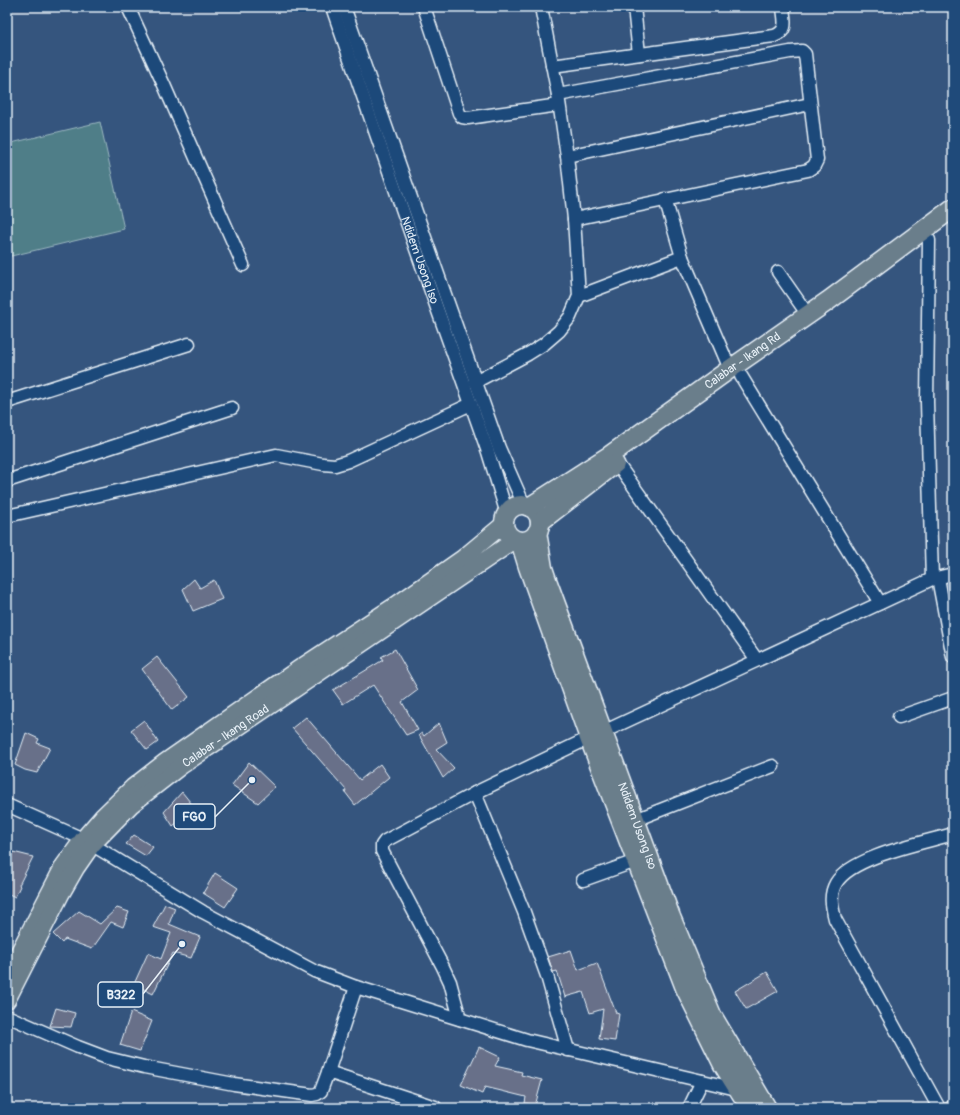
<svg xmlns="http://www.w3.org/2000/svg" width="960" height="1115" font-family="Pangolin,sans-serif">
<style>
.green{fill:#4f7e88;stroke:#9cb8c0}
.building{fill:#687089;stroke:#e8f1f8}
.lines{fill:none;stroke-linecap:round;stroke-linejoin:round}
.minor-casing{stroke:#e8f1f8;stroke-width:15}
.major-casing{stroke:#e8f1f8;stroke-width:19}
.highway-casing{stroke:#e8f1f8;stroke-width:21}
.minor{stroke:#1f4a7a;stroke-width:12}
.major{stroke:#6b7e8b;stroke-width:16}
.highway{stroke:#6b7e8b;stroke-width:18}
.labels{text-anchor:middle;stroke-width:4;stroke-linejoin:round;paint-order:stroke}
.street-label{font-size:12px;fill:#e8f1f8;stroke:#1f4a7a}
.leader{fill:none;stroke:#e8f1f8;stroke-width:1.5}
.callout-dot{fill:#e8f1f8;stroke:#1f4a7a;stroke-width:1.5}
.callout{fill:#1f4a7a;stroke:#e8f1f8;stroke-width:1.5}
.callout-label{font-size:13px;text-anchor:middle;font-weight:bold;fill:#e8f1f8}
</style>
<rect width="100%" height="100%" fill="#35557e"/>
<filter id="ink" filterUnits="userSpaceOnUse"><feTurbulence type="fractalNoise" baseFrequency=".025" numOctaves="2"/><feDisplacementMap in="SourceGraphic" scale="8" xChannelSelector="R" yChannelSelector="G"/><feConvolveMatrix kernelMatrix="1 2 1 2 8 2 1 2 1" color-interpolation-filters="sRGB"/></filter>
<g filter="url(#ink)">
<!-- green -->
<path class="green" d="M100,122L124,229L7,257V144Z"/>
<!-- building -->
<path class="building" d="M194,579L200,588L214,580L222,599L193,611L183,589Z
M395,649L418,690L402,702L418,730L406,735L373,685L343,704L333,690L383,660L381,657Z
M157,657L189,697L172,710L142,669Z
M306,717L360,780L380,764L389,777L355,805L345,792L346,790L292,728Z
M144,720L158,742L147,750L131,730Z
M439,723L447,742L436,749L454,768L443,778L419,735L422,733L424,736Z
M26,733L39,739L37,743L50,748L37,773L25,770L15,765Z
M249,762L275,787L258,803L232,785Z
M182,792L195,808L173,826L164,812Z
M134,835L153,847L146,856L126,844Z
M13,852L33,857L19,885L20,886L15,897L7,893V864Z
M215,873L238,888L225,907L203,893Z
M165,904L175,908L169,924L200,937L191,958L173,953L153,994L134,984L148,953L161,959L171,933L153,927Z
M117,908L129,912L123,927L111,922L92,949L65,939L62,943L53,934L79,911L100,924Z
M571,950L578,970L597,963L616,1013L619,1014L615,1041L599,1039L603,1009L590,1013L583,992L565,997L557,971L553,972L548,957Z
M767,972L778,991L746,1009L735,991Z
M56,1008L75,1013L71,1027L50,1026Z
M131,1012L152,1021L140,1051L120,1045Z
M479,1047L500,1057L495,1066L522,1072L521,1075L542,1080L535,1106L525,1103L526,1097L485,1087L482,1094L461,1085Z"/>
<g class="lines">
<!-- minor casing -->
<g class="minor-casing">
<g id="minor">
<path d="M128,7L164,85L243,265"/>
<path id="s1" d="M332,7L416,249L488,452L507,514"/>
<path d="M344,7L499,448L524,505"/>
<path d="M424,7L459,113L462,117L468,118L559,105"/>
<path d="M634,7L639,54"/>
<path d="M552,66L774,36C789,31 784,20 783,7"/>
<path d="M558,95L790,52L802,51L805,54L817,160L814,166L808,170L574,219"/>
<path d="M567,156L810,104"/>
<path d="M665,199L682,257L730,369"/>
<path d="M929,240L927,402L932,579"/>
<path d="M778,272L808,315"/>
<path d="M579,296L682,257"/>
<path d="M741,376L880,603"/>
<path d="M475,382L528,354L544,344L559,331L570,317L579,296L574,219L567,156L558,95L541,7"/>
<path d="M7,402L189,344"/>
<path d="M617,463L757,660"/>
<path d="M7,481L232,408"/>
<path d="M7,516L276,455L323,464L335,465L348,461L471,404"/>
<path d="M938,578L953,657"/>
<path d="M899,717L953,698"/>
<path d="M603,732L932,579L953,574"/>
<path d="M475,793L524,912L547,976L568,1050"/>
<path d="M7,805L83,839L203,912L314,971L356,987L527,1040L741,1090"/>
<path d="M635,820L773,766"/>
<path d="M583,880L636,861"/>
<path d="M7,1016L78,1047L107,1058L144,1067L234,1084L312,1095L317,1094L321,1091L328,1072L356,987"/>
<path d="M460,1019L450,982L443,967L382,851V845L385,841L475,793L589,738"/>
<path d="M328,1072L435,1107"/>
<path d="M689,1108L702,1081"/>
<path d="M939,1108L835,919C832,907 829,895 836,883C852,856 923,843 953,834"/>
<path d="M950,1108L953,1107"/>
</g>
</g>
<!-- major casing -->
<g class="major-casing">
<g id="major">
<path d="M7,975L64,865L83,839L103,816L133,787L165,762L297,670L393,607L463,558L504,524"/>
<path id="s2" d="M7,1000L61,894L76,868L92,845L131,805L181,766L515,540"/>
</g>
</g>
<!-- highway casing -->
<g class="highway-casing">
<g id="highway">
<circle cx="522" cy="523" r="18"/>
<path id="s3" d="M529,507L610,455L730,369L828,301L953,208"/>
<path d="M540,522L615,464"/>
<path id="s4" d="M537,532L543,568L547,580L671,917L712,1015L767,1108"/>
<path d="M520,541L528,567L589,738L685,988L723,1065L750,1108"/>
</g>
</g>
<!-- minor -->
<use href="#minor" class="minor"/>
<!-- major -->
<use href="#major" class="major"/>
<!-- highway -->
<use href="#highway" class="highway"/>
</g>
</g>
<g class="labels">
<!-- street labels -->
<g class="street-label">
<text dy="4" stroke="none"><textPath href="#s1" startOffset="268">Ndidem Usong Iso</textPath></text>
<text dy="4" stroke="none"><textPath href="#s3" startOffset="259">Calabar - Ikang Rd</textPath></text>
<text dy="4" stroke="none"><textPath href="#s2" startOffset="350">Calabar - Ikang Road</textPath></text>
<text dy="4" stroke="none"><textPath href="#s4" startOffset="311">Ndidem Usong Iso</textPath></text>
</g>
</g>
<!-- callouts -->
<path class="leader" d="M252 780L215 817M182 944L143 994"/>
<g class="callout-dot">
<circle cx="252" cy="780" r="4"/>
<circle cx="182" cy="944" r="4"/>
</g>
<g class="callout">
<rect x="174" y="804" width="41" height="25" rx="4"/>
<rect x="98" y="982" width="45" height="25" rx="4"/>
</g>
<g class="callout-label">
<text x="194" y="821">FGO</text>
<text x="121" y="999">B322</text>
</g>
<!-- margin -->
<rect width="960" height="1115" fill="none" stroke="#1f4a7a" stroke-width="24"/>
<rect x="12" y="12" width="936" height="1091" fill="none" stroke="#e8f1f8" stroke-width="1.5" filter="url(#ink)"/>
</svg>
